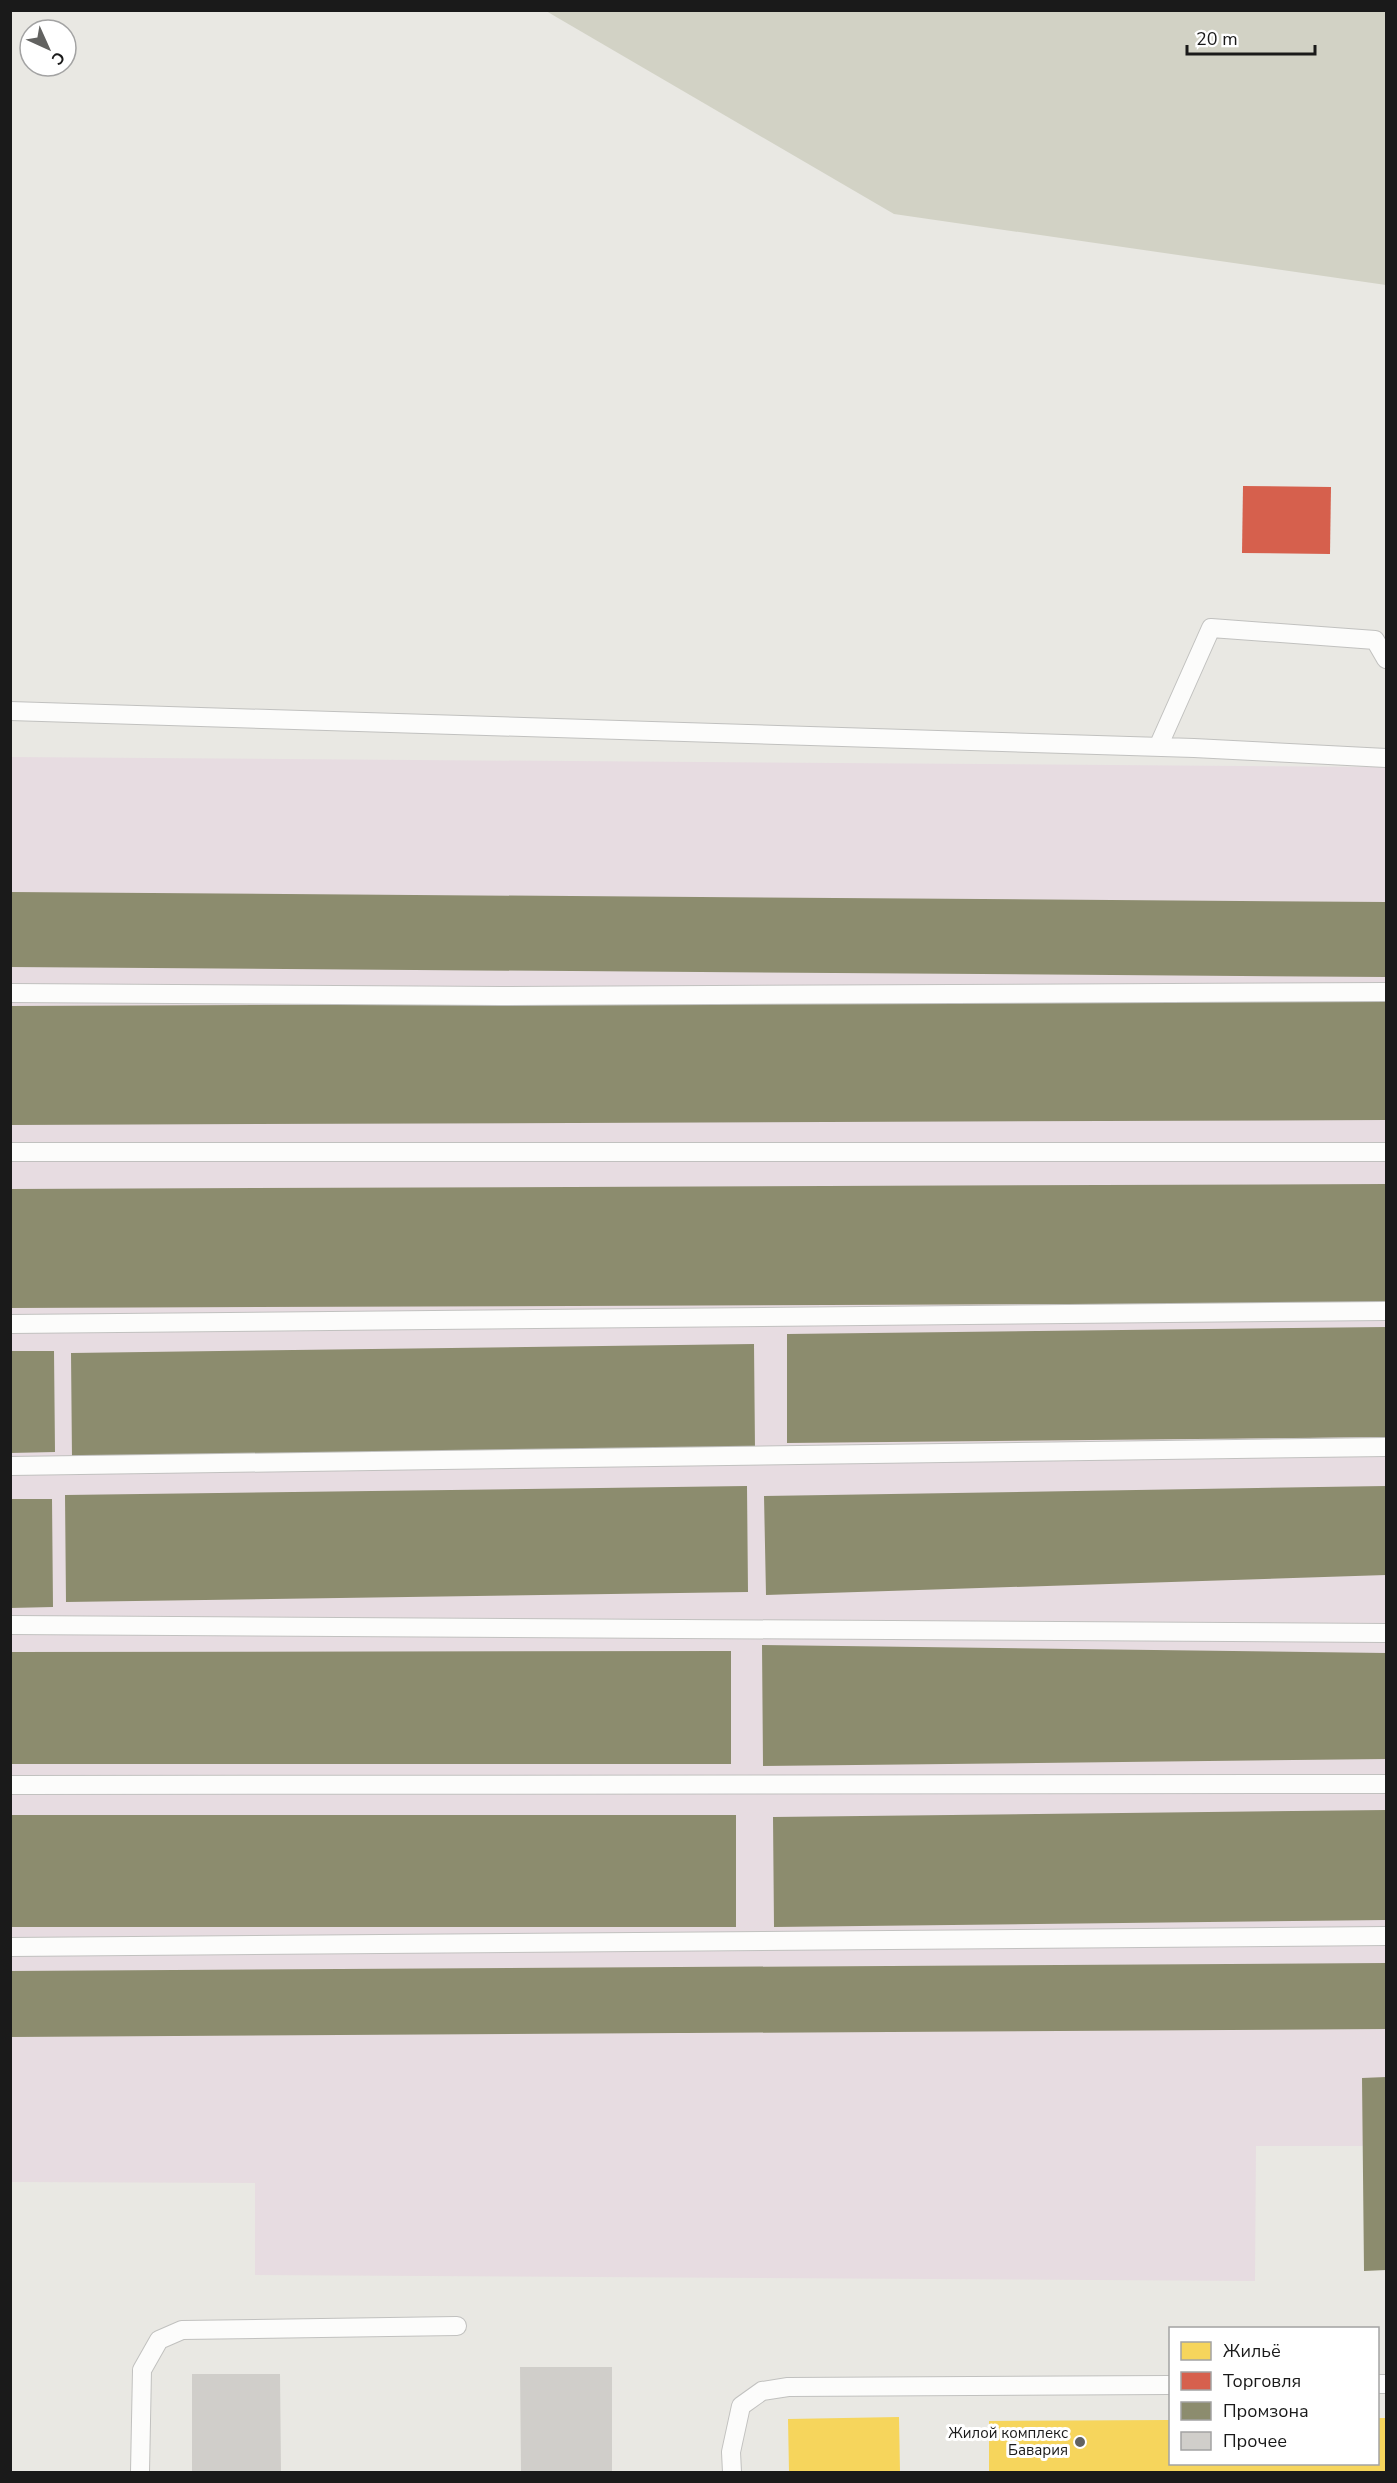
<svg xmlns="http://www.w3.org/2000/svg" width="1397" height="2483" font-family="'Nunito Sans',sans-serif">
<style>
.industrial{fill:#e7dce1}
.construction{fill:#d2d2c5}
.homes{fill:#f6d55c}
.shops{fill:#d6604d}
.industry{fill:#8c8c6e}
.building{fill:#d0ceca}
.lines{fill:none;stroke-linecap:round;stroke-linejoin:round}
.lane-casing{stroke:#c1c1bf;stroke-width:20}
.lane{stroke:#fcfcfb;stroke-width:18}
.poi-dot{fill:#626260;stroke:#fff;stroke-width:2}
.labels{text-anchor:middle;stroke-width:6;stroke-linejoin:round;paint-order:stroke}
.poi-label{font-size:15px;fill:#1a1a1a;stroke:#fff;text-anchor:end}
</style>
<rect width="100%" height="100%" fill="#e9e8e3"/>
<!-- industrial -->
<path class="industrial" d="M11,757L1386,767V2146H1256L1255,2281L255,2275V2183L11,2182Z"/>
<!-- construction -->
<path class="construction" d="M546,11H1386V285L894,214Z"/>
<!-- homes -->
<path class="homes" d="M899,2417L900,2472H789L788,2419Z
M1378,2418H1386V2472H989V2421L1170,2420V2464H1378Z"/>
<!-- shops -->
<path class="shops" d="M1243,486L1331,487L1330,554L1242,553Z"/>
<!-- industry -->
<path class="industry" d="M10,892L1386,902V977L10,967Z
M1386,1001V1120L10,1125V1006Z
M1386,1184V1303L10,1308V1189Z
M1386,1327V1437L787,1443V1334Z
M754,1344L755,1450L72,1459L71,1353Z
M10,1351H54L55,1452L10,1453Z
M747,1486L748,1592L66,1602L65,1495Z
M1386,1486V1575L766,1595L764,1496Z
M10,1499H52L53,1607L10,1608Z
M762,1645L1386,1653V1759L763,1766Z
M731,1651V1764H10V1652Z
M1386,1810V1920L774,1927L773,1817Z
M10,1815H736V1927H10Z
M1386,1963V2029L10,2037V1971Z
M1386,2077V2270L1364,2271L1362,2078Z"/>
<!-- building -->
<path class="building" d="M520,2367H612V2472H521Z
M192,2374H280L281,2472H192Z"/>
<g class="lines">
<!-- lane casing -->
<g class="lane-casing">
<path id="lane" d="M10,711L1194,748L1386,758
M1158,747L1211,628L1375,640L1386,659
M10,993L501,996L1386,992
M10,1152H1386
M10,1324L1386,1311
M10,1466L1386,1447
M10,1625L1386,1633
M10,1785L1386,1784
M10,1947L1386,1936
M1378,2384H1386
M140,2472L142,2370L159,2340L182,2330L457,2326
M732,2472L731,2452L741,2406L762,2391L788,2387L1170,2385"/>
</g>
<!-- lane -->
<use href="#lane" class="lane"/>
</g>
<!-- markers -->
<circle class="poi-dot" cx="1080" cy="2442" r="6"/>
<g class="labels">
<!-- poi labels -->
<g class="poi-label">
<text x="1068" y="2438">Жилой комплекс<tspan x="1068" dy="17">Бавария</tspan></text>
</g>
</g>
<!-- border -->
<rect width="1397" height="2483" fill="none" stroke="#1a1a1a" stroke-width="24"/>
<!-- legend -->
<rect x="1169" y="2327" width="210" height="138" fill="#ffffff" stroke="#a3a3a3" stroke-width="1.5"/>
<rect x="1181" y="2342" width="30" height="18" fill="#f6d55c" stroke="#a3a3a3" stroke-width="1.5"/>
<text x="1223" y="2357" font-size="18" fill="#1a1a1a">Жильё</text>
<rect x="1181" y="2372" width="30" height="18" fill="#d6604d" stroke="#a3a3a3" stroke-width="1.5"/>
<text x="1223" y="2387" font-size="18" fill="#1a1a1a">Торговля</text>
<rect x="1181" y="2402" width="30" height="18" fill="#8c8c6e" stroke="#a3a3a3" stroke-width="1.5"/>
<text x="1223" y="2417" font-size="18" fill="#1a1a1a">Промзона</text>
<rect x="1181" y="2432" width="30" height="18" fill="#d0ceca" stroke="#a3a3a3" stroke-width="1.5"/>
<text x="1223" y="2447" font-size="18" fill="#1a1a1a">Прочее</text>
<!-- north arrow -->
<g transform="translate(48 48) rotate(135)"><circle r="28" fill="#ffffff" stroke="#a3a3a3" stroke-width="1.5"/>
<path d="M0-4.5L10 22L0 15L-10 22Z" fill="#626260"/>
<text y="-9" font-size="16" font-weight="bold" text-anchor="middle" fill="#1a1a1a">С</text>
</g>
<!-- scale -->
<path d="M1187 45v9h128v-9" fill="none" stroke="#1a1a1a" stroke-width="3"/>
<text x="1196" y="45" font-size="18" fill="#1a1a1a" stroke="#ffffff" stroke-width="4.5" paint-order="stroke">20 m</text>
</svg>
